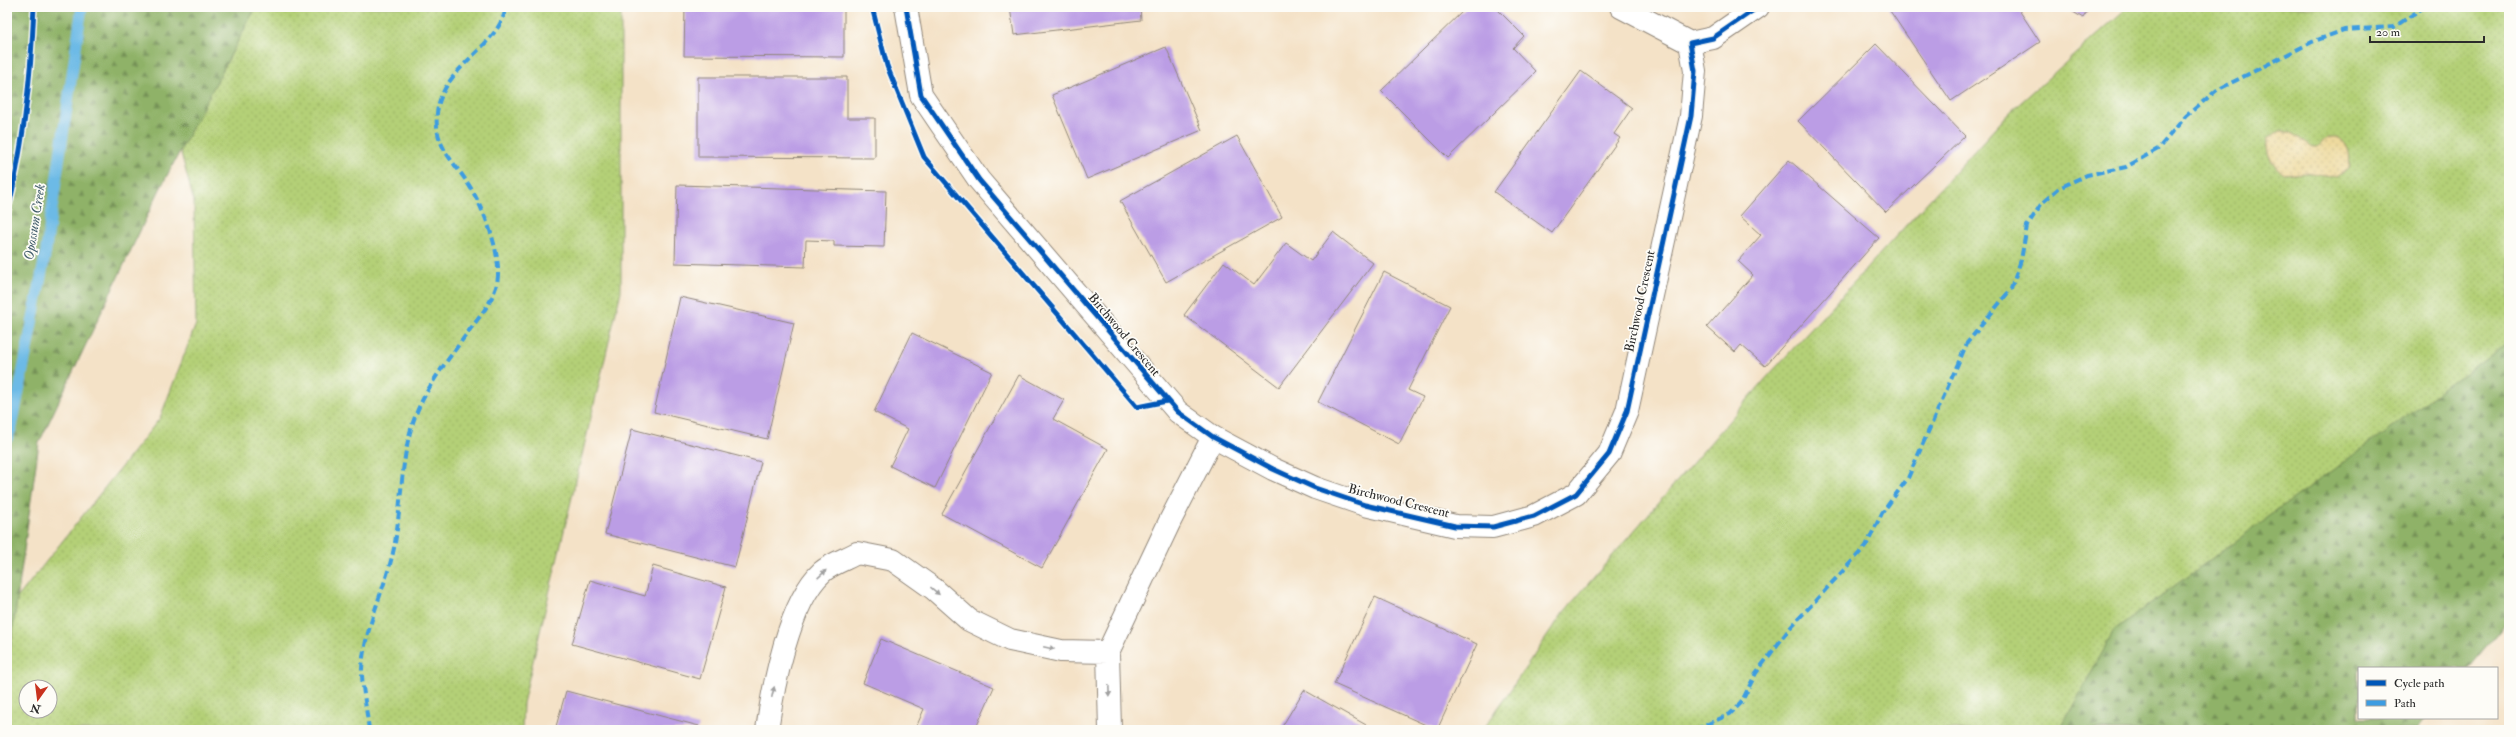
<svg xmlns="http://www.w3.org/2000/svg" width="2516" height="737" font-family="'IM FELL Double Pica',serif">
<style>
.grass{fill:url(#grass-dots);stroke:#707e51;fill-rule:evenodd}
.forest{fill:url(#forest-firs);stroke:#5d6e4a}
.sand{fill:url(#sand-dots);stroke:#8c8264}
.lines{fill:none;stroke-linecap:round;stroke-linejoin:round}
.stream{stroke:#6cbae6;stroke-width:11}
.building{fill:#bb9de5}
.minor-casing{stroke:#908679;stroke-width:24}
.minor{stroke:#fff;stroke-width:22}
.quiet{stroke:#3d9ce1;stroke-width:4;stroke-dasharray:8 4;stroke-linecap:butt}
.cycleway-casing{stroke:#fdfcf7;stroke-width:8}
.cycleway{stroke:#0057b8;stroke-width:5}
.oneway{fill:#a0a0a0}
.labels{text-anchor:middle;stroke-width:3.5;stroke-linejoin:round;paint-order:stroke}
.street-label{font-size:13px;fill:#2b2b2b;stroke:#fdfcf7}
.water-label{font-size:14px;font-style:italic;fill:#425d6c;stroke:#fdfcf7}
</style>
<defs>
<pattern id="grass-dots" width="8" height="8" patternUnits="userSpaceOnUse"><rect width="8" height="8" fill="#b4d077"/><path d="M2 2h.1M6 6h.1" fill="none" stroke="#9bb367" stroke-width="1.8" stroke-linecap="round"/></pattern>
<pattern id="forest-firs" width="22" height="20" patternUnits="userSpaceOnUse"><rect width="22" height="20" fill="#8fb268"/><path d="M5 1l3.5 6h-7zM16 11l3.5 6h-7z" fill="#759156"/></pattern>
<pattern id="sand-dots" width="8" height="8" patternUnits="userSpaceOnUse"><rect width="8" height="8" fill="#eeda9e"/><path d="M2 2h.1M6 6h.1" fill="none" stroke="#cb8" stroke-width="1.8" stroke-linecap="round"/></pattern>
</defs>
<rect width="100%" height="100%" fill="#fdfcf7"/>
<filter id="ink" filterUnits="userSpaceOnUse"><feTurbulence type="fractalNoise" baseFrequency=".025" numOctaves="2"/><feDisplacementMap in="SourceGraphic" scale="8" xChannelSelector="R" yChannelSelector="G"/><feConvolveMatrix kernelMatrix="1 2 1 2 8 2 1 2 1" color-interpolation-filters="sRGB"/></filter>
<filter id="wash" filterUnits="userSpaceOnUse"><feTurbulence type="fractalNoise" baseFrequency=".012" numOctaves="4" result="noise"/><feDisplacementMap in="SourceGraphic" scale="16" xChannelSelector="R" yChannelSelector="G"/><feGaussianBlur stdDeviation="0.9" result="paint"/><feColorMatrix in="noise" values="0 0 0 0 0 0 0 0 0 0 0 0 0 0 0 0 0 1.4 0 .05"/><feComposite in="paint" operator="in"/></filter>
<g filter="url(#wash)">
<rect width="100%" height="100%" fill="#f4e2c7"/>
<!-- grass -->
<path class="grass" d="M178,7H621V291L523,703L522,730H7V611L160,418L196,324L194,202L156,58ZM26,687H50V711H26Z
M2128,7H2509V604L2359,668V718L2394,730H1483L1563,613L1768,376L2009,113Z"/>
<!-- forest -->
<path class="forest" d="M7,7H256L160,189L39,443L7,672Z
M2509,341V619L2468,668H2359V718H2426L2416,730H2060L2114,630Z"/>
<!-- sand -->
<path class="sand" d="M2279,132H2291L2313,147H2318L2327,137H2338C2349,145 2351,154 2349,168L2336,177L2306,172L2283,174C2272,166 2265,152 2267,139Z"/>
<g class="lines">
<!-- stream -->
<path class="stream" d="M7,439L12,427L45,256L82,7"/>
</g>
<g id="blocks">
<!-- building -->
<path class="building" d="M685,7H844V57L684,56Z
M1010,7H1140L1141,20L1014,35Z
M1276,7H1328V9H1276Z
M1467,7H1495L1524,36L1513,48L1536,72L1448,158L1381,91Z
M2017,7L2040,42L1951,101L1888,8Z
M2065,7H2090L2083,18Z
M1876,44L1965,136L1886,212L1798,121Z
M1166,47L1202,130L1087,179L1052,95Z
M1581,71L1632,108L1614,134L1620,138L1552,233L1494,192Z
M698,77H847V118H875V158L698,157Z
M1237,136L1282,217L1166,282L1120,201Z
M1789,160L1879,238L1765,366L1741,345L1735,352L1707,327L1753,275L1738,261L1761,235L1740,216Z
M677,185L886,191L884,247L834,246V241L806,240L805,267L675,263Z
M1333,232L1373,263L1279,387L1184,315L1224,262L1254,285L1286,243L1311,261Z
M1384,272L1450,306L1408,390L1423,397L1399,444L1318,402Z
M680,297L794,323L767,439L654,412Z
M912,333L992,372L935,488L890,466L908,429L874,412Z
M1019,375L1064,400L1053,419L1108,449L1042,568L942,514Z
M632,429L761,462L735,567L605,534Z
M653,566L726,587L700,679L572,644L590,580L645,596Z
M1375,597L1477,644L1437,730L1334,684Z
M881,639L994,687L975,730H915L924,709L863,683Z
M1304,690L1375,730H1280Z
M566,691L699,726L697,730H555Z"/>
</g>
</g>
<g filter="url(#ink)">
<use href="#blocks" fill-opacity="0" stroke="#908679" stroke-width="1"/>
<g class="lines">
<!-- minor casing -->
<g class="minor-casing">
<path id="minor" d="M906,7L921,95L979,180L1178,412L1213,437L1273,469L1315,488L1365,505L1455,526L1493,527L1534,516L1576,494L1609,454L1627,411L1691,116L1695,71L1690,43L1713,38L1758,7
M1621,7L1690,43
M767,730C773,687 789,602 822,572C831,564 846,559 857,553L893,560L934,589L969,620L1010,640L1061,651L1108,652
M1110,730L1108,652L1170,521L1213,437"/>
</g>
<!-- minor -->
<use href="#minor" class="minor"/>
<!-- quiet -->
<path class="quiet" d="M369,730C367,712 363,693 362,675C361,634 386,588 394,548C403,502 399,451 419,407C432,379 453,353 471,328C481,315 491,303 496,287C505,259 483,206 467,182C455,164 439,149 437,127C431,69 499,51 506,7
M1695,730L1730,714L1741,703L1756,673L1790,628L1866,546L1882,513L1908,478L1967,343L2011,289L2021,260L2027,226L2042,203L2059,188L2087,175L2126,167L2158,149L2186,116L2217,90L2312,42L2344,30L2394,27L2424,7"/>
<!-- cycleway casing -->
<g class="cycleway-casing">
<path id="cycleway" d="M872,7L887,66L924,157L1137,407L1167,401
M906,7L921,95L979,180L1178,412L1213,437L1273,469L1315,488L1365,505L1455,526L1493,527L1534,516L1576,494L1609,454L1627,411L1691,116L1695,71L1690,43L1713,38L1758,7
M7,214C24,146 31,77 34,7"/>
</g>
<!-- cycleway -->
<use href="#cycleway" class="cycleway"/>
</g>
<!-- one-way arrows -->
<defs><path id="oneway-solid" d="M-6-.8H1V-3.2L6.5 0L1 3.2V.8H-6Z"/></defs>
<g class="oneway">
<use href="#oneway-solid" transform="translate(822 574) rotate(-43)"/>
<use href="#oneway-solid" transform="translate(935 591) rotate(40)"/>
<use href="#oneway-solid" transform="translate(1049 648) rotate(12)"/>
<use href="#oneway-solid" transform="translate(1109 691) rotate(88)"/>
<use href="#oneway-solid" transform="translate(773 692) rotate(-77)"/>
</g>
</g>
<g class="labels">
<!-- street labels -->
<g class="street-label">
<text transform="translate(1639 301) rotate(-78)" y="5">Birchwood Crescent</text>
<text transform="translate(1125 334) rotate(50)" y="5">Birchwood Crescent</text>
<text transform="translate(1399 500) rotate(14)" y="5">Birchwood Crescent</text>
</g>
<!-- water labels -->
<g class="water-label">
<text transform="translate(34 222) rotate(-81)" y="5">Opossum Creek</text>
</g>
</g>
<!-- margin -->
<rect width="2516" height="737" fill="none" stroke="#fdfcf7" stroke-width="24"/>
<!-- legend -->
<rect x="2358" y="667" width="140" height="52" fill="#fdfcf7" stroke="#a9a8a5"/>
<rect x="2366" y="680" width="20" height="6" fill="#0057b8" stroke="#a9a8a5"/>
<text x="2394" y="687" font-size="12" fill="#2b2b2b">Cycle path</text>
<rect x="2366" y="700" width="20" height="6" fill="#3d9ce1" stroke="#a9a8a5"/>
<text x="2394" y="707" font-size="12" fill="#2b2b2b">Path</text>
<!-- north arrow -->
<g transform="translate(38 699) rotate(194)"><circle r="19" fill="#fdfcf7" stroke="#a9a8a5"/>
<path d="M0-3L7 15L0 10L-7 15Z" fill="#c8321e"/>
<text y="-6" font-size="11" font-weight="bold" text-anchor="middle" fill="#2b2b2b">N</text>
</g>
<!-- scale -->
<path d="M2370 36v6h114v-6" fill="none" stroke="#2b2b2b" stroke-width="2"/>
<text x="2376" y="36" font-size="12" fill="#2b2b2b" stroke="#fdfcf7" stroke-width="3" paint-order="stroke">20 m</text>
</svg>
